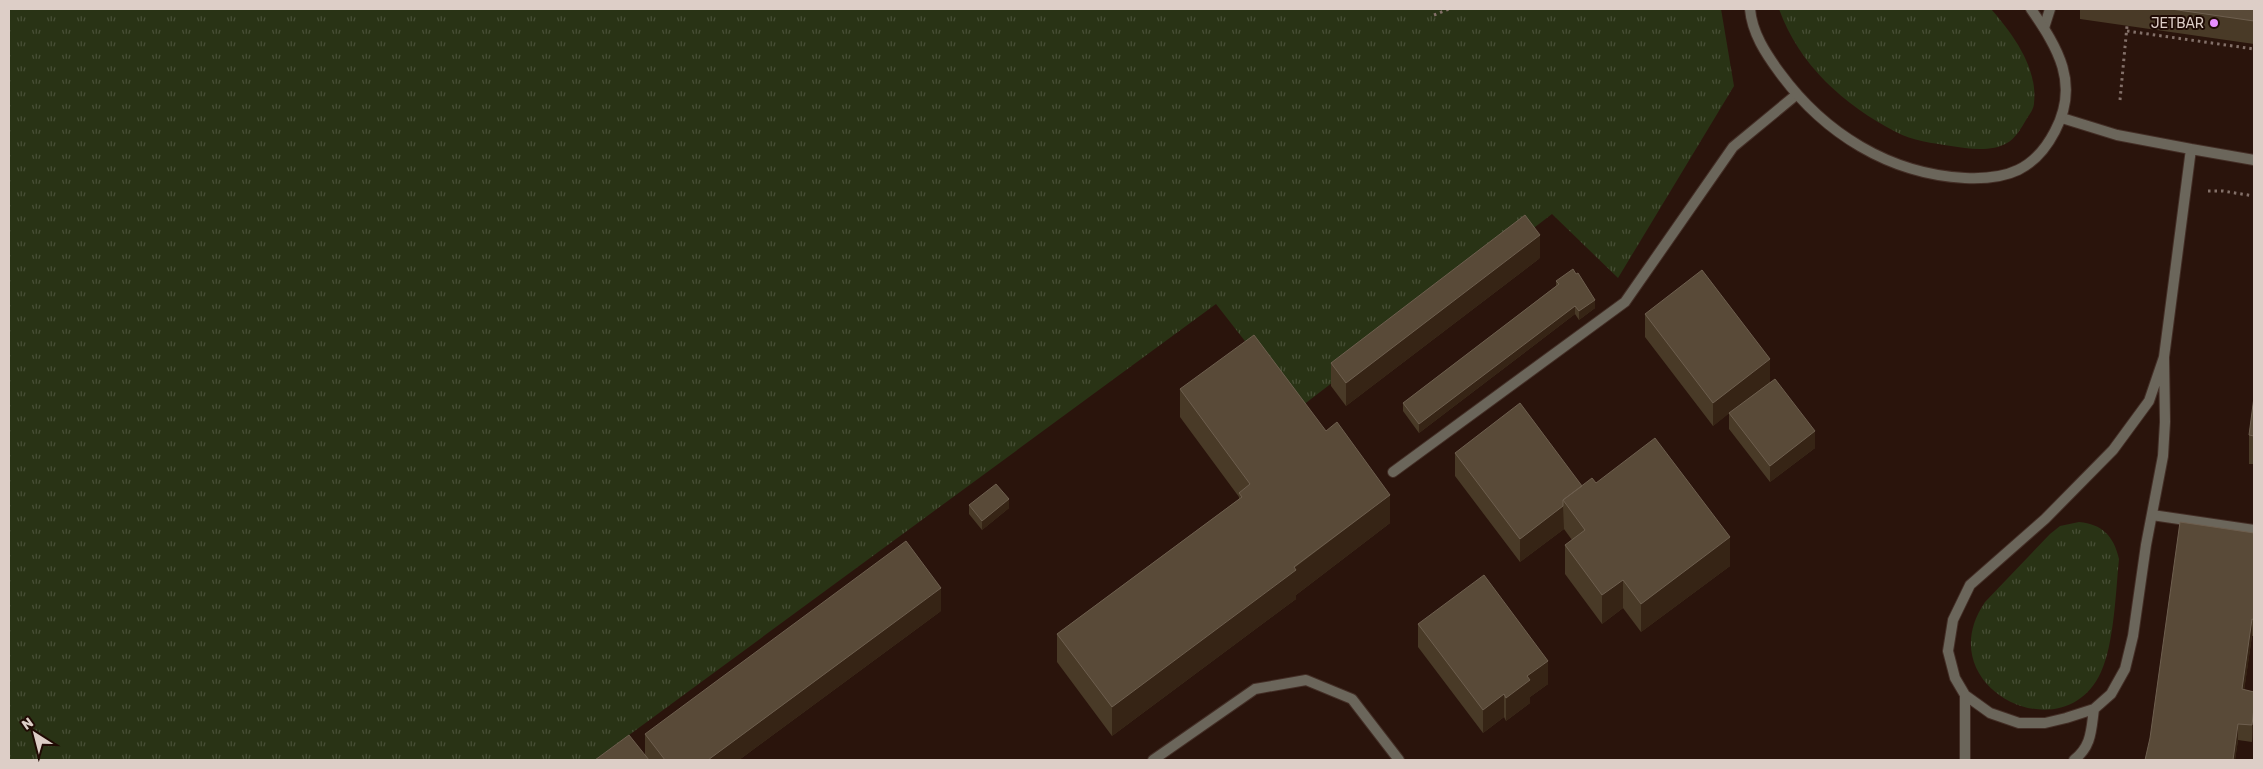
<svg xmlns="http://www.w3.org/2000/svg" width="2263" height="769" font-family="Rubik,sans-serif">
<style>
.grass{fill:url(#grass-tufts)}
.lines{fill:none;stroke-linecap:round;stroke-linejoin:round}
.service-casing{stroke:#432e26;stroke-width:12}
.tertiary-casing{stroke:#432e26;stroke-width:12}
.path{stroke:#837069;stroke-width:3;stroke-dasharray:2.5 4;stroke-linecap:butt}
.service{stroke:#6b665b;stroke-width:10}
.tertiary{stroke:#6b665b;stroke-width:10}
.wall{fill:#493a27}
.shaded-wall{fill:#362415}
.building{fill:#594a38;stroke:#6e5f4f}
.poi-dot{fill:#e98efe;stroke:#200b04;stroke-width:2}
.labels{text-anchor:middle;stroke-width:4;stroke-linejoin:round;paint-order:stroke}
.poi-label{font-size:14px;fill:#ddcec7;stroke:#200b04;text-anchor:end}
</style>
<defs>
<pattern id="grass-tufts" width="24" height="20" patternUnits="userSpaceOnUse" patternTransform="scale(1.25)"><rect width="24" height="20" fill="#293315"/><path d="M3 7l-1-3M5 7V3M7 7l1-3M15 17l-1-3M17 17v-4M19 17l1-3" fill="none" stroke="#484f36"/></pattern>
</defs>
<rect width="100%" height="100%" fill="#2a140c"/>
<!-- grass -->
<path class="grass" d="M9,9H1721L1734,86L1618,278L1552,214L1298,409L1216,304L595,760H9Z
M1779,9H1991C2013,34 2038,68 2034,103C2034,109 2029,115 2026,120C2022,127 2015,139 2007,143C1992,152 1968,149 1951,146C1933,143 1912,141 1896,132C1844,105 1799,65 1779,9Z
M2079,522C2102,524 2114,536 2119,559C2116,589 2114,645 2101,672C2064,755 1927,687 1985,602L2050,534L2060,526Z"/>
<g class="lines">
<!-- service casing -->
<g class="service-casing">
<path id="service" d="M2044,28L2050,9
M2062,118L2117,135L2191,149L2164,357L2149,401L2113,450L2045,519L1970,585L1953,620L1948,651L1955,678L1965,695L1990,713L2019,723H2045L2066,718L2094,709L2111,694L2125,669L2133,636L2146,545L2163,456L2165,422L2164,357
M2191,149L2254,160
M1393,472L1625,302L1733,147L1796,95
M2152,515L2254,530
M1153,760L1255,689L1306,680L1352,699L1399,760
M1965,760V695
M2074,760C2092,746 2091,730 2094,709"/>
</g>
<!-- tertiary casing -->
<g class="tertiary-casing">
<path id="tertiary" d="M1750,9C1752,33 1766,54 1780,73C1824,133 1889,174 1965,178C2007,180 2035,170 2055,131C2080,84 2058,48 2031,9"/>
</g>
<!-- path -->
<path class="path" d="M1434,15L1449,9
M2127,31L2254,49
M2120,100L2127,26
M2208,191H2223L2254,196"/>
<!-- service -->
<use href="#service" class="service"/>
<!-- tertiary -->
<use href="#tertiary" class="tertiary"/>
</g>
<!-- wall -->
<path class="wall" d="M2080,9H2254V44L2080,19Z
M1540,258L1346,406L1331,386V363Z
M1556,281L1595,308L1579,320L1575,314L1419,433L1403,411V403L1556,286Z
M1645,314L1770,382L1815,448L1770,482L1729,429V413L1713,426L1645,337Z
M1180,389L1390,523L1296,595V599L1112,736L1057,662V634L1239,499V497L1180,417Z
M2254,397V464H2249V435Z
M1455,453L1582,486L1596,483L1730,566L1641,632L1623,608L1602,624L1565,574V545L1572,540L1564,529L1520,562L1455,476Z
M969,505L1009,508L982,530L969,514Z
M2254,533V636H2252L2244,690L2254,692L2252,742L2238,740L2235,760H2145Z
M941,611L739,760H595L645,756V734Z
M1418,624L1548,684L1530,697V703L1506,721L1504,717L1483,733L1418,647Z"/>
<!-- shaded-wall -->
<path class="shaded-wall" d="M1540,235V258L1346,406V383Z
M1595,300V308L1579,320V311Z
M1575,306V314L1419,433V424Z
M1770,359V382L1713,426V403Z
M1815,431V448L1770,482V466Z
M1390,495V523L1296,595V599L1112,736V707Z
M1009,499V508L982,530V521Z
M1563,506L1564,529L1520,562V539Z
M1730,537V566L1641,632V604Z
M1623,580V608L1602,624V595Z
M941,588V611L739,760H708Z
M2252,619V636L2242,706V689Z
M1548,661V684L1530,697V703L1506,721V698L1527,676Z
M1504,694V717L1483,733V710Z
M2254,708V725L2252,742V725Z
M2238,724V740L2235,760H2233Z"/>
<!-- building -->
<path class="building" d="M2171,9H2254V21Z
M1525,215L1540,235L1346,383L1331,363Z
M1573,269L1576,274L1578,273L1595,300L1579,311L1575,306L1419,424L1403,403L1559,284L1556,281Z
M1702,270L1770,359L1713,403L1645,314Z
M1254,335L1326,431L1337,422L1390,495L1294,567L1296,570L1112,707L1057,634L1242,497L1239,493L1250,484L1180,389Z
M1775,379L1815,431L1770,466L1729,413Z
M2254,397V436L2249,435Z
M1520,403L1582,486L1563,500V506L1520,539L1455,453Z
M1655,438L1730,537L1641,604L1623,580L1602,595L1565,545L1585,530L1563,500L1592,478L1596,483Z
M996,484L1009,499L982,521L969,505Z
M2180,522L2254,533V620L2252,619L2242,689L2254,692V708L2252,725L2238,724L2233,760H2145L2150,738Z
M906,541L941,588L708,760H665L645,734Z
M1484,575L1548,661L1527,676L1530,680L1506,698L1504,694L1483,710L1418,624Z
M629,735L649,760H595Z"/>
<!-- markers -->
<circle class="poi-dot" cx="2214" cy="23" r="5"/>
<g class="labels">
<!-- poi labels -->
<g class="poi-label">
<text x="2204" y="28">JETBAR</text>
</g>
</g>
<!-- border -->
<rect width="2263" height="769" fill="none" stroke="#ddcec7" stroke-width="20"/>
<!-- north arrow -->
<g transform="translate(35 734) rotate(324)" stroke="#200b04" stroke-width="4" paint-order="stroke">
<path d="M0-4L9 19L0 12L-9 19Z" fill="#ddcec7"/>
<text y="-8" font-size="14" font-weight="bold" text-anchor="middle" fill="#ddcec7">N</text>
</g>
</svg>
